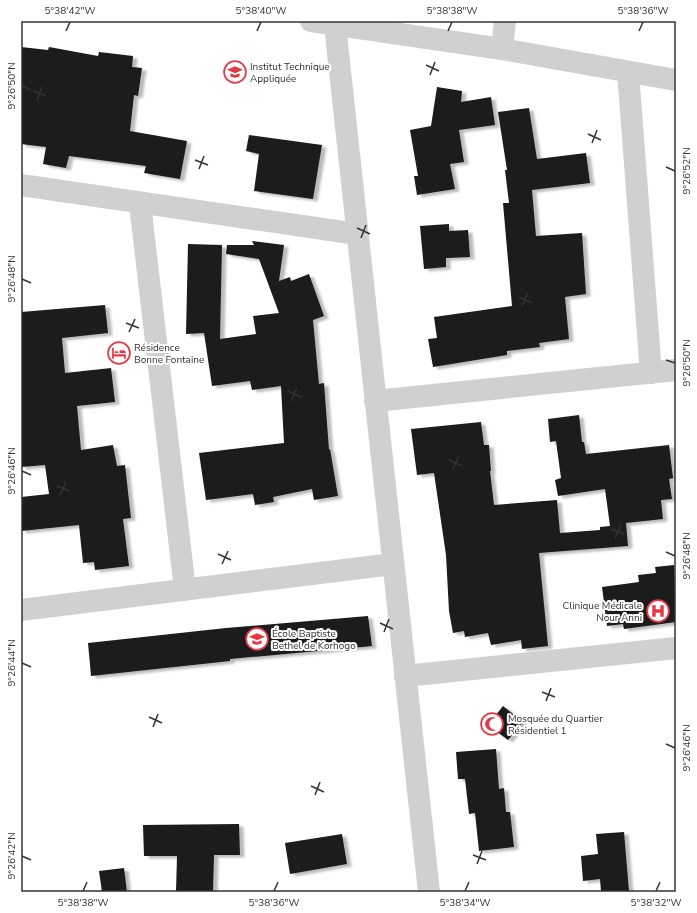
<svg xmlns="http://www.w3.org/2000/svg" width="697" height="913" font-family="'Nunito Sans',sans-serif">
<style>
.building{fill:#1a1a1a;filter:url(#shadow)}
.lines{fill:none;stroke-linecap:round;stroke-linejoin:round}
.minor{stroke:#d0d0d0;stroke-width:22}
.ticks{fill:none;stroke:#333;stroke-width:1.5}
.labels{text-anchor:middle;stroke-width:4;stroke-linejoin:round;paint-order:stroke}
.poi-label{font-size:10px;fill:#333;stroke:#fff;text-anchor:start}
.neatline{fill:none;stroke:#333;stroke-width:1.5}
.ticks-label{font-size:10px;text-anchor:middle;fill:#333}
</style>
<defs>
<filter id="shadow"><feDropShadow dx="4.5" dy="2.5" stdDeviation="1" flood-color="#0004"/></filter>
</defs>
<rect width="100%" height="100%" fill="#fff"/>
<!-- building -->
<path class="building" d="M21,47L48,50L49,47L98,56L99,52L133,56L132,67L142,68L138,96L134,95L130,131L187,141L180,179L144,173L146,166L69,156L66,168L43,164L46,147L21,144Z
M437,87L462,91L461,102L491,97L495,125L459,130L464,162L450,164L455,189L417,195L414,176H418L410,130L431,126Z
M529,108L537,159L586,153L590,183L532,190L536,236L582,233L586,294L565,297L569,339L539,343L540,347L507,351V355L433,367L428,339L437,338L434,317L512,306L503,203H509L505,170H507L498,112Z
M249,135L322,145L313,199L254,191L259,154L246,151Z
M449,224V231L468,230L470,257L446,258V267L424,269L420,226Z
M252,241L284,245L279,281L290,277L291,281L309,274L324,316L313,320L319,384L324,383L329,450L330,449L338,496L314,500L312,489L273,497L274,502L255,505L253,494L206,500L199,453L284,443L281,386L252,390L250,381L212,386L204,333L186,334L188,244L222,245L220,339L256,334L253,316L279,313L259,259L226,254L227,245H254Z
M105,305L108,333L62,338L65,373L111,368L115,402L77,406L81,450L113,445L117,466L125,465L131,518L123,519L129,566L95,570L94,562L83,563L79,525L21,531V497L49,494L45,465L21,467V312Z
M579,415L582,442H584L586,454L669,445L673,478L669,479L672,499L661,500L663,519L626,523L628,546L539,553L548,646L522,649L521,640L491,645L488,633L465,637L464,631L453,633L449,611L446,555L434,473L417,475L411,429L481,422L484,445H489L491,471H490L494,505L557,500L560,533L600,530V527L610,526L605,489L558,496L555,480L561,478L556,441L550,442L548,419Z
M674,565L676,622L624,629L623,624L607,626L602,587L639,582L638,575L656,573L655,567Z
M368,616L372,646L230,659V661L91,676L88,643L226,628Z
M503,706L523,722L508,740L488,725Z
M496,749L499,789L504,788L506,812H510L514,847L479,851L475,813L469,814L465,779H458L456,752Z
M239,824L240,855H214L213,892H176L177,856H144L143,825Z
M624,832L629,891L601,892L600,879L583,881L581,856L598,854L596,834Z
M342,834L347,864L290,874L285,843Z
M124,868L127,892H102L99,871Z"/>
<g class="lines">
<!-- minor -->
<path class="minor" d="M311,21L502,49L676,80
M335,25L429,892
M502,49L505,21
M628,72L651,373
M21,185L357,234
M140,204L185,590
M375,401L676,370
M21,610L393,564
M405,676L676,648"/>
</g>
<!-- ticks -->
<path class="ticks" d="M66,31L70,22M257,31L261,22M448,31L452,22M639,31L643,22M426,65L439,71M430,75L435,62M22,86L31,90M33,91L46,96M37,100L42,87M588,134L601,140M592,143L597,130M195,160L208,165M666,167L675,171M199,169L204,156M357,228L370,234M361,238L366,225M22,279L31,283M519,297L532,303M522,306L528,293M126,323L139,328M129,332L135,319M666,360L675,363M288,391L301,397M291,401L297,388M449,460L462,466M453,469L459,456M22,471L31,475M57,486L69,491M60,495L66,482M611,529L624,534M615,538L621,525M666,552L675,556M218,554L231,560M222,564L228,551M380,623L393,629M384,632L389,619M22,663L31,667M542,692L555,697M546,701L551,688M149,717L162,723M153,727L158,714M666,744L675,748M311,786L324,792M315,795L320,782M473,855L486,860M22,856L31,860M477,864L482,851M83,891L87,882M274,891L278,882M465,891L469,882M656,891L660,882"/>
<!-- icons -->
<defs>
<g id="university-ring" transform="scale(1.15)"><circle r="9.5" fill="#fff" stroke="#e63946" stroke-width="1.5"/><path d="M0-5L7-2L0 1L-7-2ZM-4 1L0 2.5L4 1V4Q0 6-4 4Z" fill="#e63946"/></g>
<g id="hotel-ring" transform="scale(1.15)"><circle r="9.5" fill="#fff" stroke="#e63946" stroke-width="1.5"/><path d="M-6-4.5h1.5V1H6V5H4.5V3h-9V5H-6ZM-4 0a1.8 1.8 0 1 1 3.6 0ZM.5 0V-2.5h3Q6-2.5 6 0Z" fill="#e63946"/></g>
<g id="hospital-ring" transform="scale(1.15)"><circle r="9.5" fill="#fff" stroke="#e63946" stroke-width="1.5"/><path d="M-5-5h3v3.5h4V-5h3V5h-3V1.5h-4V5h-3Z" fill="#e63946"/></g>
<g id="school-ring" transform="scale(1.15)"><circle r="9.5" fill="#fff" stroke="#e63946" stroke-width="1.5"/><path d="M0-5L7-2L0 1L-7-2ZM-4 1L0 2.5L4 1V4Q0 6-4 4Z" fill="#e63946"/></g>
<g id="mosque-ring" transform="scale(1.15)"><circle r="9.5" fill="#fff" stroke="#e63946" stroke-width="1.5"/><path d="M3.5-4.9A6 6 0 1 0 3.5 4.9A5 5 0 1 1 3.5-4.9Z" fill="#e63946"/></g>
</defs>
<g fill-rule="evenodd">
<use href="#university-ring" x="235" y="72"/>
<use href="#hotel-ring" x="119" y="353"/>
<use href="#hospital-ring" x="658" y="611"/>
<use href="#school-ring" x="257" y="639"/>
<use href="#mosque-ring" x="492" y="724"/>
</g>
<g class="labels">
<!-- poi labels -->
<g class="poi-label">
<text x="250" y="70">Institut Technique<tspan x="250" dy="12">Appliquée</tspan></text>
<text x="134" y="351">Résidence<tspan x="134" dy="12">Bonne Fontaine</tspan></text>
<text x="642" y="609" text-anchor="end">Clinique Médicale<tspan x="642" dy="12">Nour Anni</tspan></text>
<text x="272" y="637">École Baptiste<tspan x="272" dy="12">Bethel de Korhogo</tspan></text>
<text x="508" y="722">Mosquée du Quartier<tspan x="508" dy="12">Résidentiel 1</tspan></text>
</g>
</g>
<!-- border -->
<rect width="697" height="913" fill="none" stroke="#ffffff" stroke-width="44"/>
<rect x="22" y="22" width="653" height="869" class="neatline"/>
<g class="ticks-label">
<text x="70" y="14">5°38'42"W</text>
<text x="261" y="14">5°38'40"W</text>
<text x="452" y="14">5°38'38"W</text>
<text x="643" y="14">5°38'36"W</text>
<text transform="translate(11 86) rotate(-90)" y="4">9°26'50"N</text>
<text transform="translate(686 171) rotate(-90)" y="4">9°26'52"N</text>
<text transform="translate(11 279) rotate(-90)" y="4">9°26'48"N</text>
<text transform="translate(686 363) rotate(-90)" y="4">9°26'50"N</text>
<text transform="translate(11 471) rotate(-90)" y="4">9°26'46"N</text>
<text transform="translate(686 556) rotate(-90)" y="4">9°26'48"N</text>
<text transform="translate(11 663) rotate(-90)" y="4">9°26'44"N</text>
<text transform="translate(686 748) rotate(-90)" y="4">9°26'46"N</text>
<text transform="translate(11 856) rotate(-90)" y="4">9°26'42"N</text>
<text x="83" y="906">5°38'38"W</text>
<text x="274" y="906">5°38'36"W</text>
<text x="465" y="906">5°38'34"W</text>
<text x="656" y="906">5°38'32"W</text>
</g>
</svg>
